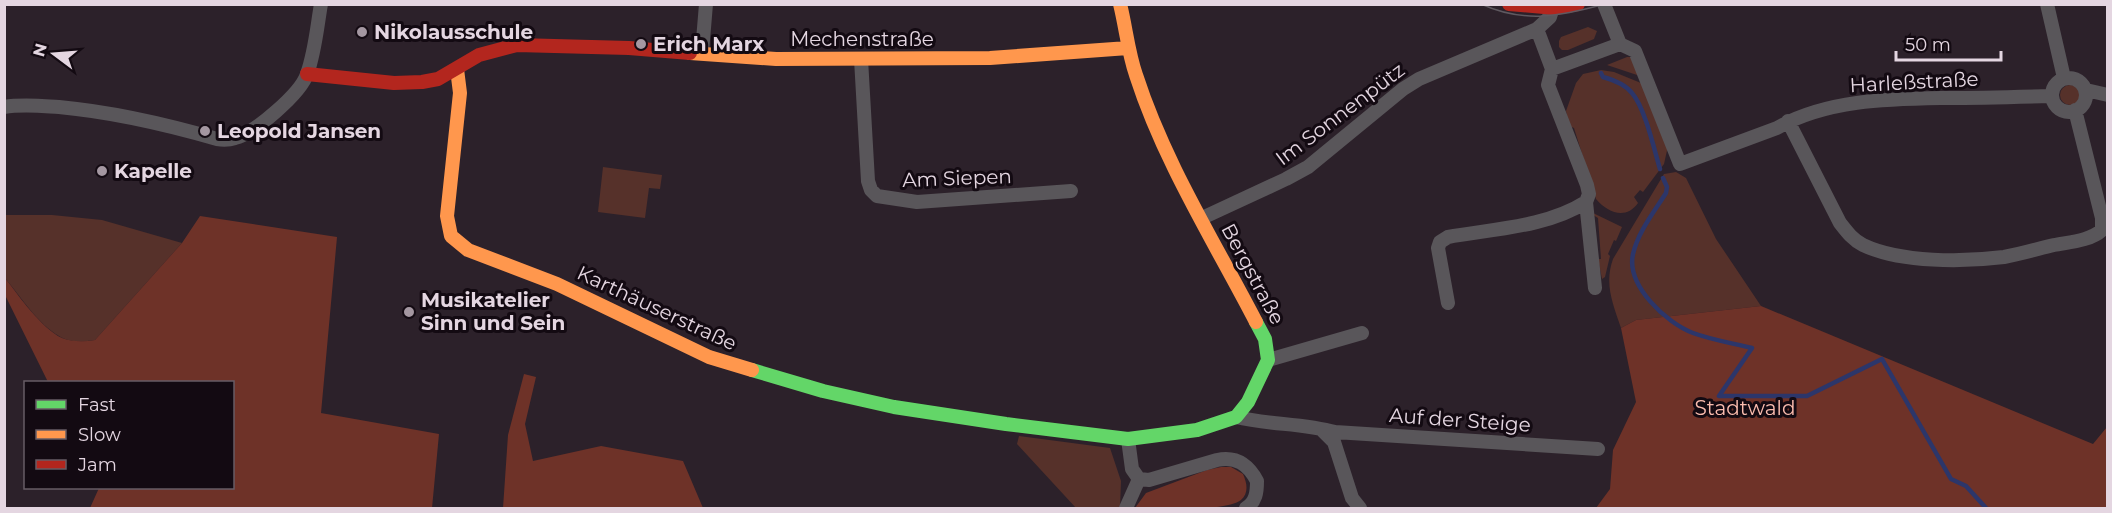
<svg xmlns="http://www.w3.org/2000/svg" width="2112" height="513" font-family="Montserrat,sans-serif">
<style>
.green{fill:#56312a}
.forest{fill:#6e3228}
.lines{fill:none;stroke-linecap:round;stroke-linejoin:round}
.stream{stroke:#2c366a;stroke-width:4.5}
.street{stroke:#59565a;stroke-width:14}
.fast{stroke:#63d668;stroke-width:14}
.slow{stroke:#ff974d;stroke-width:14}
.jam{stroke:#b3261e;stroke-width:14}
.tram{stroke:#5f5960;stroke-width:1.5}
.poi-dot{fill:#a497a1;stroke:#130a12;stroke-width:2}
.labels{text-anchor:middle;stroke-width:6;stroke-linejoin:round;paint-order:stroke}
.poi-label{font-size:20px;font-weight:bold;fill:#e4d6e1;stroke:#130a12;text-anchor:start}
.street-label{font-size:20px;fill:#e4d6e1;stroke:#130a12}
.park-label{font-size:20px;fill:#fbbcae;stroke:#130a12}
</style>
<rect width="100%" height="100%" fill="#2c212a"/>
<!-- green -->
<path class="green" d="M1588,27L1597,31L1594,39L1568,50H1562L1559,47V41L1561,37Z
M1627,57H1631L1640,76L1607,65Z
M1601,70L1614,72L1641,83L1668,146L1664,164L1643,192L1640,190L1634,197L1638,203C1626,220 1608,213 1596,199L1574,128L1569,126L1566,111L1576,83L1583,74Z
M2060 95a10 10 0 1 1 20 0a10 10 0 1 1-20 0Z
M603,167L662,175L660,189L649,188L645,218L598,212Z
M1676,172L1686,178L1716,239L1761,306L1636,320L1621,328C1613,304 1604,284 1613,259L1664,174Z
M1593,213L1622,227L1616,241L1614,240L1608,254L1610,256L1605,277L1602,279L1598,259H1601L1598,218L1593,215Z
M4,215H52L102,220L182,243L95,340C83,342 70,343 59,336C37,323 21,297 5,278Z
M1019,436L1110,448L1121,481L1120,508H1076L1017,444Z"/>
<!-- forest -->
<path class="forest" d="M200,216L337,237L321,413L439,434L432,508H90L99,488H232V382H48L5,295V278C19,296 41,328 62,338C72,342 84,342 95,340L182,243Z
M1761,306L2093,444L2107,427V508H1596L1610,489L1613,450L1636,402L1621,328L1636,320Z
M524,374L536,377L525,424L533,461L601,446L683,461L703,508H503L508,435Z
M1221,467H1231L1243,474C1247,483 1249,493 1241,500C1226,512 1156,509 1135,508L1146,493L1207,470Z"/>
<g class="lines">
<!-- stream -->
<path class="stream" d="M1601,73L1603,77C1614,80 1625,84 1632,93C1645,108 1654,149 1660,169
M1663,178L1667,187L1666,193C1654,212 1638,232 1633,254C1626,285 1666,323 1693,333C1712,340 1732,343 1752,348L1719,396H1807L1882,359L1951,479L1966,486L1986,508"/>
<!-- street -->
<path class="street" d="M1604,4L1620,44
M2047,4L2064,78
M702,52L706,4
M861,59L868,181L871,190L877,196L917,202L1071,191
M1552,69L1620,44L1635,51L1680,164L1777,128C1828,99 1891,99 1947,98C1982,98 2017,97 2052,96
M2052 95a17 17 0 1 1 34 0a17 17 0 1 1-34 0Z
M2086,90L2108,95
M4,107C23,104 41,106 59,107C113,112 165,124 217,139C223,140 229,140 235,138C255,133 301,93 307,74C315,52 317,27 321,4
M2075,110L2102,218V230
M1788,121L1840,223C1847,232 1853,240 1863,245C1901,263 1964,262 2004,257C2021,254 2037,249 2054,245C2069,242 2090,241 2102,230
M1586,202L1595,288
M1202,218L1286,179L1308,167L1403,89L1419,79L1537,29L1550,17L1554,4
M1448,303L1438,248L1440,242L1448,237C1493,229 1547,227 1586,202L1589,194L1587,185L1548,85L1552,69L1537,29
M1268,360L1362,333
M1236,417C1269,425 1303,423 1335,432L1598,449
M1321,429L1334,442L1352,498L1360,508
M1128,439L1132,469L1139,479
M1139,479L1149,480L1217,460C1236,456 1248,464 1257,481C1257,492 1256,502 1246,508
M1126,508L1139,479"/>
<!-- fast -->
<path class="fast" d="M752,370L823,391L894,407L1006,424L1128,439L1197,430L1236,417L1248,402L1268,360L1265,339L1256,322"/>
<!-- slow -->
<path class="slow" d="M1120,4C1126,28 1128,52 1136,75C1164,162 1214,241 1256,322
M690,53L776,59L990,58L1128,48
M457,69L460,93L447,216L451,236L468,250L557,284L709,357L752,370"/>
<!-- jam -->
<path class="jam" d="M1509,4L1555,8L1578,4
M307,74L394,83L422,82L438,79L479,55L517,45L629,48L690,53"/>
<!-- tram -->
<path class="tram" d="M1481,4C1525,24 1561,16 1605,4"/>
</g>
<!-- markers -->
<g class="poi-dot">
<circle cx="362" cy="32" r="6"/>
<circle cx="641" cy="44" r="6"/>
<circle cx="205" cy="131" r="6"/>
<circle cx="102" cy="171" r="6"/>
<circle cx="409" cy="312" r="6"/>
</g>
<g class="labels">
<!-- poi labels -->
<g class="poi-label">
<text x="374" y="39">Nikolausschule</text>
<text x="653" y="51">Erich Marx</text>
<text x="217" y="138">Leopold Jansen</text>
<text x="114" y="178">Kapelle</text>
<text x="421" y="307">Musikatelier<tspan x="421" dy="23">Sinn und Sein</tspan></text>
</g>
<!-- street labels -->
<g class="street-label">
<text x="862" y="46">Mechenstraße</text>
<text transform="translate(1914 82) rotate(-3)" y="7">Harleßstraße</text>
<text transform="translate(1340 114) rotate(-37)" y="7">Im Sonnenpütz</text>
<text transform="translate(957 178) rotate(-2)" y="7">Am Siepen</text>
<text transform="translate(1253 274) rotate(62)" y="7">Bergstraße</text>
<text transform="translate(657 308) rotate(25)" y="7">Karthäuserstraße</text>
<text transform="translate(1460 420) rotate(4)" y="7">Auf der Steige</text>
</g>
<!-- park labels -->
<g class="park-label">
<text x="1745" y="415">Stadtwald</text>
</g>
</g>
<!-- border -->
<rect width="2112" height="513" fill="none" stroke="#e4d6e1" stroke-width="12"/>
<!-- legend -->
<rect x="24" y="381" width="210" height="108" fill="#130a12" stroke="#675c65" stroke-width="1.5"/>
<rect x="36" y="400" width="30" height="9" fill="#63d668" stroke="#675c65" stroke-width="1.5"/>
<text x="78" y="411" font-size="18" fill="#e4d6e1">Fast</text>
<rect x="36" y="430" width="30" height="9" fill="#ff974d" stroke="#675c65" stroke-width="1.5"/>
<text x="78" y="441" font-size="18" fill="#e4d6e1">Slow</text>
<rect x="36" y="460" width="30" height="9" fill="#b3261e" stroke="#675c65" stroke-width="1.5"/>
<text x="78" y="471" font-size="18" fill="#e4d6e1">Jam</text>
<!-- north arrow -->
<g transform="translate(54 54) rotate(286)" stroke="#130a12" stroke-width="4.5" paint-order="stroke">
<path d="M0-4.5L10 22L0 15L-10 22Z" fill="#e4d6e1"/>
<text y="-9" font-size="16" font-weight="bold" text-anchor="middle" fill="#e4d6e1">N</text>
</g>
<!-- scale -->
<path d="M1896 51v9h105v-9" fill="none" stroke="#e4d6e1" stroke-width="3"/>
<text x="1905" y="51" font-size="18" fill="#e4d6e1" stroke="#130a12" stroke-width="4.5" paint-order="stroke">50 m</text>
</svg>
